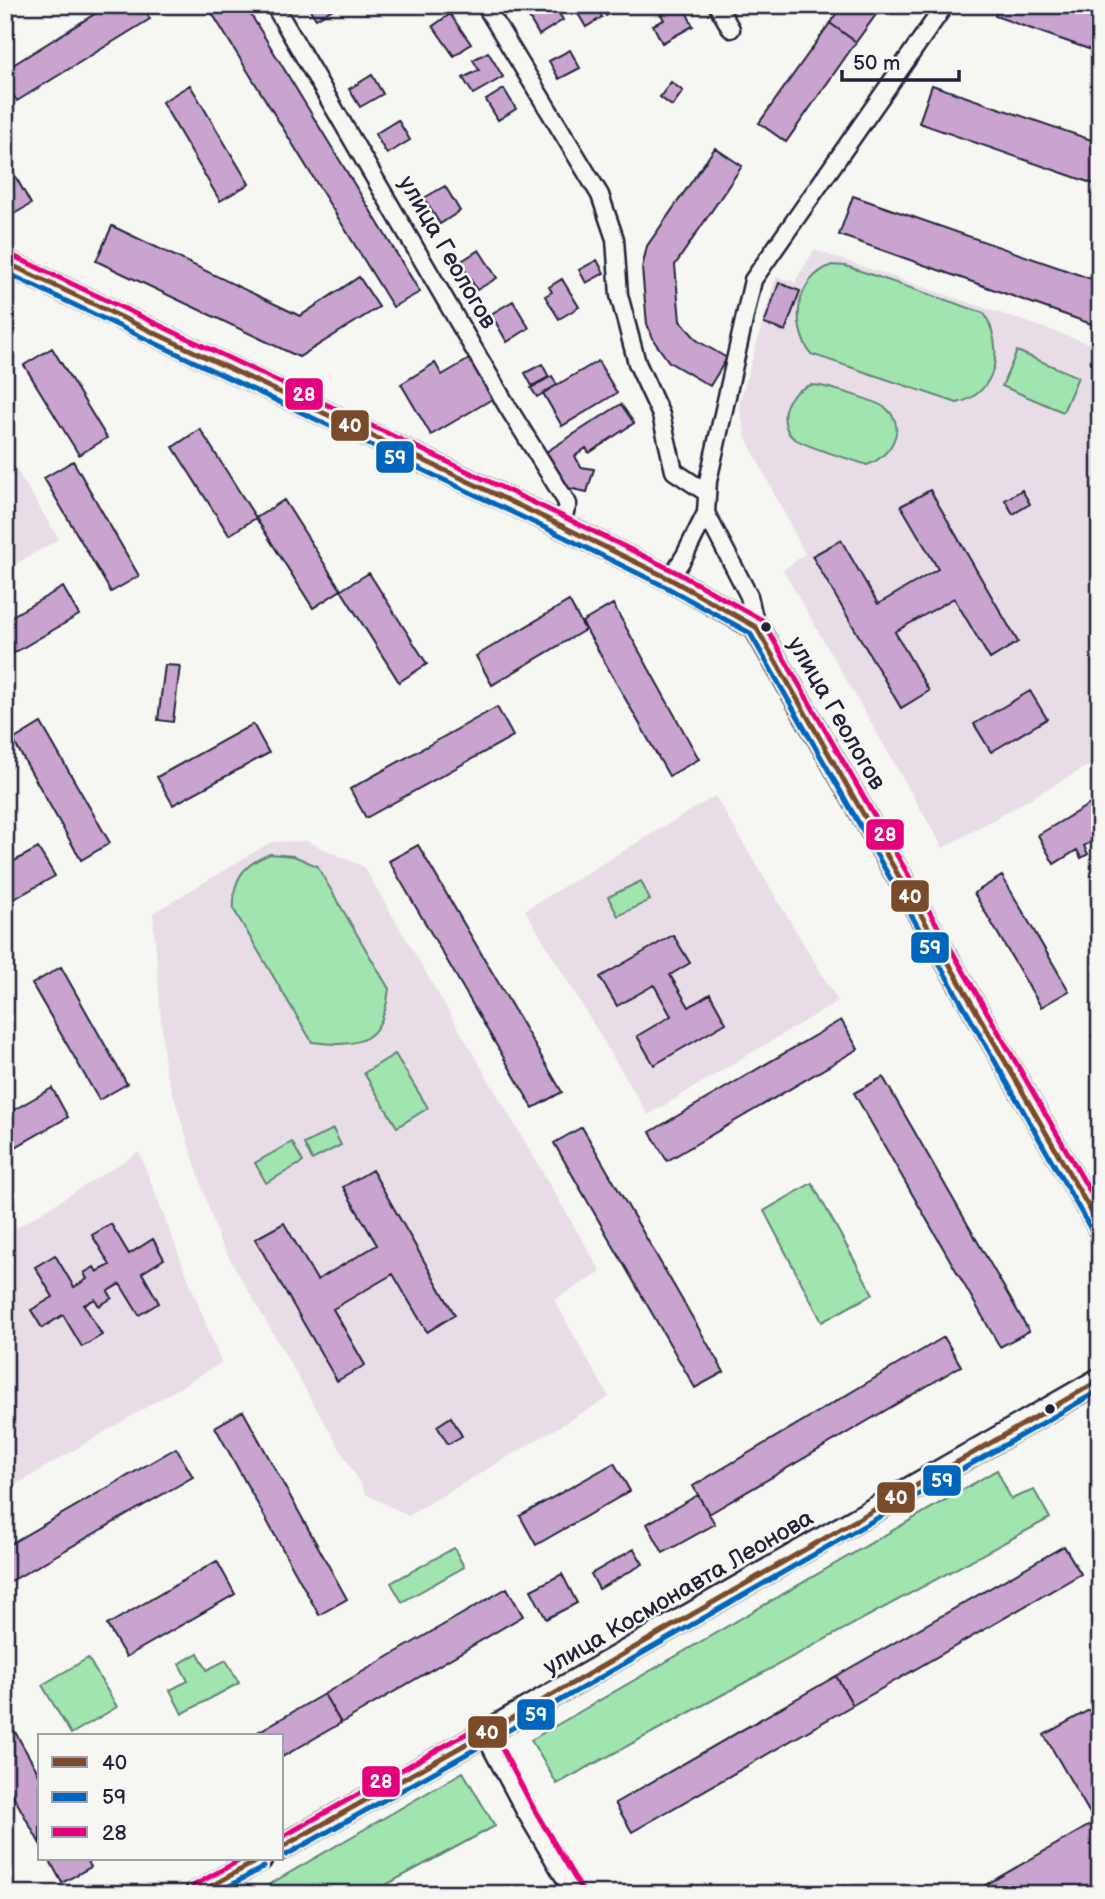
<svg xmlns="http://www.w3.org/2000/svg" width="1105" height="1899" font-family="'Balsamiq Sans',sans-serif">
<style>
.built{fill:#e8dde7}
.green{fill:#a0e4af;stroke:#618375;stroke-width:2}
.building{fill:#c8a4ce;stroke:#22223b;stroke-width:2}
.lines{fill:none;stroke-linecap:round;stroke-linejoin:round}
.street-casing{stroke:#22223b;stroke-width:21}
.secondary-casing{stroke:#22223b;stroke-width:28}
.street{stroke:#f6f6f2;stroke-width:16}
.secondary{stroke:#f6f6f2;stroke-width:23}
.bus-1-casing{stroke:#f6f6f2;stroke-width:10}
.bus-2-casing{stroke:#f6f6f2;stroke-width:10}
.bus-3-casing{stroke:#f6f6f2;stroke-width:10}
.bus-1{stroke:#7a4b2a;stroke-width:5}
.bus-2{stroke:#0065bd;stroke-width:5}
.bus-3{stroke:#e5007d;stroke-width:5}
.bus-dot{fill:#22223b;stroke:#f6f6f2;stroke-width:2.5}
.labels{text-anchor:middle;stroke-width:5;stroke-linejoin:round;paint-order:stroke}
.street-label{font-size:24px;fill:#22223b;stroke:#f6f6f2}
.line-badge{stroke:#f6f6f2;stroke-width:2.5}
.badge-label{font-size:19px;text-anchor:middle;font-weight:bold;fill:#fff}
</style>
<rect width="100%" height="100%" fill="#f6f6f2"/>
<filter id="ink" filterUnits="userSpaceOnUse"><feTurbulence type="fractalNoise" baseFrequency=".0143" numOctaves="2"/><feDisplacementMap in="SourceGraphic" scale="14" xChannelSelector="R" yChannelSelector="G"/><feConvolveMatrix kernelMatrix="1 2 1 2 8 2 1 2 1" color-interpolation-filters="sRGB"/></filter>
<g filter="url(#ink)">
<!-- built -->
<path class="built" d="M814,250L1100,347V759L943,848L783,570L805,554L746,438L739,405L776,277L795,282Z
M5,451L59,539L5,570Z
M715,796L838,1001L648,1115L525,910Z
M306,841L364,867L601,1272L554,1300L609,1397L408,1516L366,1494L219,1240L165,1069L153,913L271,842Z
M139,1152L221,1363L5,1491V1235Z"/>
<!-- green -->
<path class="green" d="M832,265L846,266L984,313C1004,346 999,393 957,403L811,354C790,325 795,279 832,265Z
M1017,351L1078,377L1063,412L1002,386Z
M811,385C824,385 879,401 888,410C908,430 888,458 867,465C848,458 811,449 795,439C786,434 783,420 785,410C789,396 797,390 811,385Z
M270,854L294,856L317,866L389,989C383,1043 360,1048 312,1042L234,910C232,880 242,865 270,854Z
M641,881L650,900L618,916L608,897Z
M395,1054L428,1108L397,1127L364,1073Z
M333,1129L341,1145L312,1160L304,1144Z
M292,1142L303,1162L266,1183L255,1163Z
M812,1183L873,1294L822,1322L764,1211Z
M997,1470L1011,1499L1034,1490L1050,1518L557,1784L531,1740Z
M454,1548L464,1567L402,1602L391,1583Z
M198,1653L207,1670L226,1660L239,1683L182,1714L170,1690L188,1681L179,1664Z
M88,1658L117,1707L71,1734L42,1685Z
M463,1772L495,1826L369,1894H253Z"/>
<!-- building -->
<path class="building" d="M109,5H141L150,19L17,101L5,82V70Z
M207,5H245L420,292L393,307Z
M307,5H330L333,9L316,19Z
M531,5H554L563,20L539,35L524,9Z
M589,5H594L602,17L586,27L577,12Z
M600,5H619L620,8L606,16Z
M656,5H683L693,26L662,43L653,25L664,20Z
M842,5H883L856,42L830,23Z
M999,5H1092L1100,8V53L995,16Z
M450,14L471,44L454,56L433,26Z
M830,23L856,42L786,142L759,123Z
M570,50L580,68L559,79L549,61Z
M488,52L503,77L473,94L463,78L479,70L473,60Z
M372,75L383,94L360,107L349,89Z
M671,82L683,91L672,106L660,97Z
M190,85L249,184L220,201L162,102Z
M932,85L1100,143V186L919,123Z
M504,89L516,109L498,120L486,100Z
M398,120L410,140L387,154L375,134Z
M715,148L742,166L675,265L680,321L698,341L727,358L710,386L669,362L654,341L647,324L642,268L647,246Z
M5,158L31,204L5,219Z
M445,186L460,211L440,224L424,198Z
M853,196L1100,282V327L839,235Z
M112,226L300,316L359,277L379,307L299,357L96,261Z
M479,250L497,278L477,290L460,262Z
M597,260L604,273L586,283L579,270Z
M562,279L579,307L559,319L545,296L552,292L549,287Z
M779,283L800,291L785,331L764,324Z
M513,301L529,328L507,342L491,314Z
M52,348L107,438L79,455L24,365Z
M471,358L494,398L431,435L401,384L435,363L442,375Z
M598,361L617,393L562,426L543,393Z
M542,364L549,377L532,386L525,373Z
M552,376L557,385L537,397L531,388Z
M621,404L634,423L589,453L586,448L575,456L581,467L594,469L587,492L568,488L546,452Z
M200,429L256,518L229,535L173,447Z
M73,461L139,576L111,592L44,478Z
M930,490L1018,642L990,659L954,598L895,632L929,691L901,708L812,556L841,540L878,604L938,569L901,506Z
M1022,490L1030,504L1013,514L1005,500Z
M284,500L341,590L313,608L256,518Z
M369,573L427,664L399,682L341,590Z
M63,587L79,615L5,658V620Z
M569,601L585,630L492,685L476,656Z
M613,604L699,759L669,776L582,622Z
M165,665L180,666L173,722L158,720Z
M1030,691L1047,719L991,752L974,724Z
M497,707L513,736L366,818L350,789Z
M41,723L110,843L81,860L13,740Z
M253,724L269,753L173,805L157,777Z
M1100,798V837L1084,846L1088,854L1081,858L1077,850L1054,864L1038,835Z
M418,845L562,1092L533,1108L389,861Z
M38,848L55,876L5,904V866Z
M1002,876L1069,991L1041,1007L974,893Z
M673,935L690,963L670,975L689,1007L710,994L726,1023L654,1065L637,1036L671,1016L654,985L617,1006L600,977Z
M61,967L127,1084L99,1100L32,984Z
M1100,1019V1040L1092,1037Z
M841,1020L858,1049L667,1161L650,1132Z
M883,1077L1029,1331L1000,1347L854,1093Z
M52,1088L68,1117L5,1153V1115Z
M582,1127L724,1372L695,1388L554,1143Z
M372,1170L455,1315L427,1332L393,1274L333,1309L365,1365L337,1381L255,1239L284,1223L317,1280L377,1245L343,1187Z
M111,1224L129,1254L153,1239L164,1259L142,1273L159,1303L139,1315L120,1284L108,1291L112,1298L99,1306L95,1299L84,1305L102,1335L82,1347L63,1315L42,1328L31,1310L53,1297L35,1267L55,1255L74,1287L87,1279L84,1273L94,1267L97,1272L110,1265L92,1235Z
M944,1337L961,1366L709,1514L693,1486Z
M243,1411L347,1599L319,1615L215,1427Z
M451,1417L462,1436L448,1444L437,1426Z
M176,1448L193,1477L8,1583L5,1578V1547Z
M614,1463L630,1491L536,1545L520,1516Z
M698,1495L715,1524L663,1553L647,1524Z
M1064,1546L1081,1574L853,1705L836,1676Z
M634,1549L643,1564L599,1589L591,1574Z
M217,1561L235,1594L126,1657L107,1625Z
M562,1574L577,1603L546,1619L531,1590Z
M507,1588L523,1616L341,1723L324,1694Z
M836,1676L853,1705L632,1832L615,1803Z
M324,1694L341,1723L282,1757V1736H251Z
M1100,1704V1743L1097,1745L1100,1749V1887L1089,1894H979L977,1890L1095,1822L1044,1735Z
M5,1714L40,1776V1844L5,1781Z
M49,1859H86L91,1867L62,1883Z
M693,1885L698,1894H678Z"/>
<g class="lines">
<!-- street casing -->
<g class="street-casing">
<path id="street" d="M274,5L507,406L568,504L560,525
M485,5L600,195L615,239L619,295L637,363L661,415L674,471L707,493
M717,5L731,29
M706,513L749,596L756,627
M670,579L685,555L706,513L708,481L753,280L945,5
M484,1734L526,1813L574,1894"/>
</g>
<!-- secondary casing -->
<g class="secondary-casing">
<path id="secondary" d="M5,262L560,525L670,579L756,627L1100,1227
M282,1847L484,1734L1100,1380
M197,1894L260,1859"/>
</g>
<!-- street -->
<use href="#street" class="street"/>
<!-- secondary -->
<use href="#secondary" class="secondary"/>
<!-- bus-1 casing -->
<g class="bus-1-casing">
<path id="bus-1" d="M5,262L560,525L670,579L756,627L1100,1227
M282,1847L484,1734L1100,1380
M197,1894L260,1859"/>
</g>
<!-- bus-2 casing -->
<g class="bus-2-casing">
<path id="bus-2" d="M5,272L556,533L666,587L750,633L1092,1231
M286,1855L488,1742L1100,1390
M215,1894L264,1867"/>
</g>
<!-- bus-3 casing -->
<g class="bus-3-casing">
<path id="bus-3" d="M9,254L564,517L674,571L762,620L1100,1209
M492,1730L534,1809L582,1890
M282,1837L480,1726
M193,1886L242,1859"/>
</g>
<!-- bus-1 -->
<use href="#bus-1" class="bus-1"/>
<!-- bus-2 -->
<use href="#bus-2" class="bus-2"/>
<!-- bus-3 -->
<use href="#bus-3" class="bus-3"/>
</g>
</g>
<!-- markers -->
<g class="bus-dot">
<circle cx="766" cy="627" r="6"/>
<circle cx="1050" cy="1409" r="6"/>
</g>
<g class="labels">
<!-- street labels -->
<g class="street-label">
<text transform="translate(448 252) rotate(60)" y="8">улица Геологов</text>
<text transform="translate(837 713) rotate(60)" y="8">улица Геологов</text>
<text transform="translate(678 1592) rotate(-30)" y="8">улица Космонавта Леонова</text>
</g>
</g>
<g class="line-badge">
<rect x="284" y="377" width="40" height="34" rx="7" fill="#e5007d"/>
<rect x="330" y="409" width="40" height="33" rx="7" fill="#7a4b2a"/>
<rect x="375" y="440" width="40" height="34" rx="7" fill="#0065bd"/>
<rect x="865" y="818" width="40" height="33" rx="7" fill="#e5007d"/>
<rect x="890" y="879" width="40" height="34" rx="7" fill="#7a4b2a"/>
<rect x="910" y="931" width="40" height="33" rx="7" fill="#0065bd"/>
<rect x="922" y="1464" width="40" height="33" rx="7" fill="#0065bd"/>
<rect x="876" y="1481" width="40" height="33" rx="7" fill="#7a4b2a"/>
<rect x="516" y="1698" width="40" height="33" rx="7" fill="#0065bd"/>
<rect x="467" y="1715" width="41" height="34" rx="7" fill="#7a4b2a"/>
<rect x="361" y="1765" width="40" height="33" rx="7" fill="#e5007d"/>
</g>
<g class="badge-label">
<text x="304" y="401">28</text>
<text x="350" y="432">40</text>
<text x="395" y="464">59</text>
<text x="885" y="841">28</text>
<text x="910" y="903">40</text>
<text x="930" y="954">59</text>
<text x="942" y="1487">59</text>
<text x="896" y="1504">40</text>
<text x="536" y="1721">59</text>
<text x="487" y="1739">40</text>
<text x="381" y="1788">28</text>
</g>
<!-- margin -->
<rect width="1105" height="1899" fill="none" stroke="#f6f6f2" stroke-width="28"/>
<rect x="14" y="14" width="1077" height="1871" fill="none" stroke="#22223b" stroke-width="2.5" filter="url(#ink)"/>
<!-- legend -->
<rect x="38" y="1734" width="245" height="126" fill="#f6f6f2" stroke="#a1a1a9" stroke-width="2"/>
<rect x="52" y="1757" width="35" height="10" fill="#7a4b2a" stroke="#a1a1a9" stroke-width="2"/>
<text x="102" y="1770" font-size="21" fill="#22223b">40</text>
<rect x="52" y="1792" width="35" height="10" fill="#0065bd" stroke="#a1a1a9" stroke-width="2"/>
<text x="102" y="1804" font-size="21" fill="#22223b">59</text>
<rect x="52" y="1827" width="35" height="10" fill="#e5007d" stroke="#a1a1a9" stroke-width="2"/>
<text x="102" y="1840" font-size="21" fill="#22223b">28</text>
<!-- scale -->
<path d="M842 70v10h117v-10" fill="none" stroke="#22223b" stroke-width="3.5"/>
<text x="853" y="70" font-size="21" fill="#22223b" stroke="#f6f6f2" stroke-width="5" paint-order="stroke">50 m</text>
</svg>
